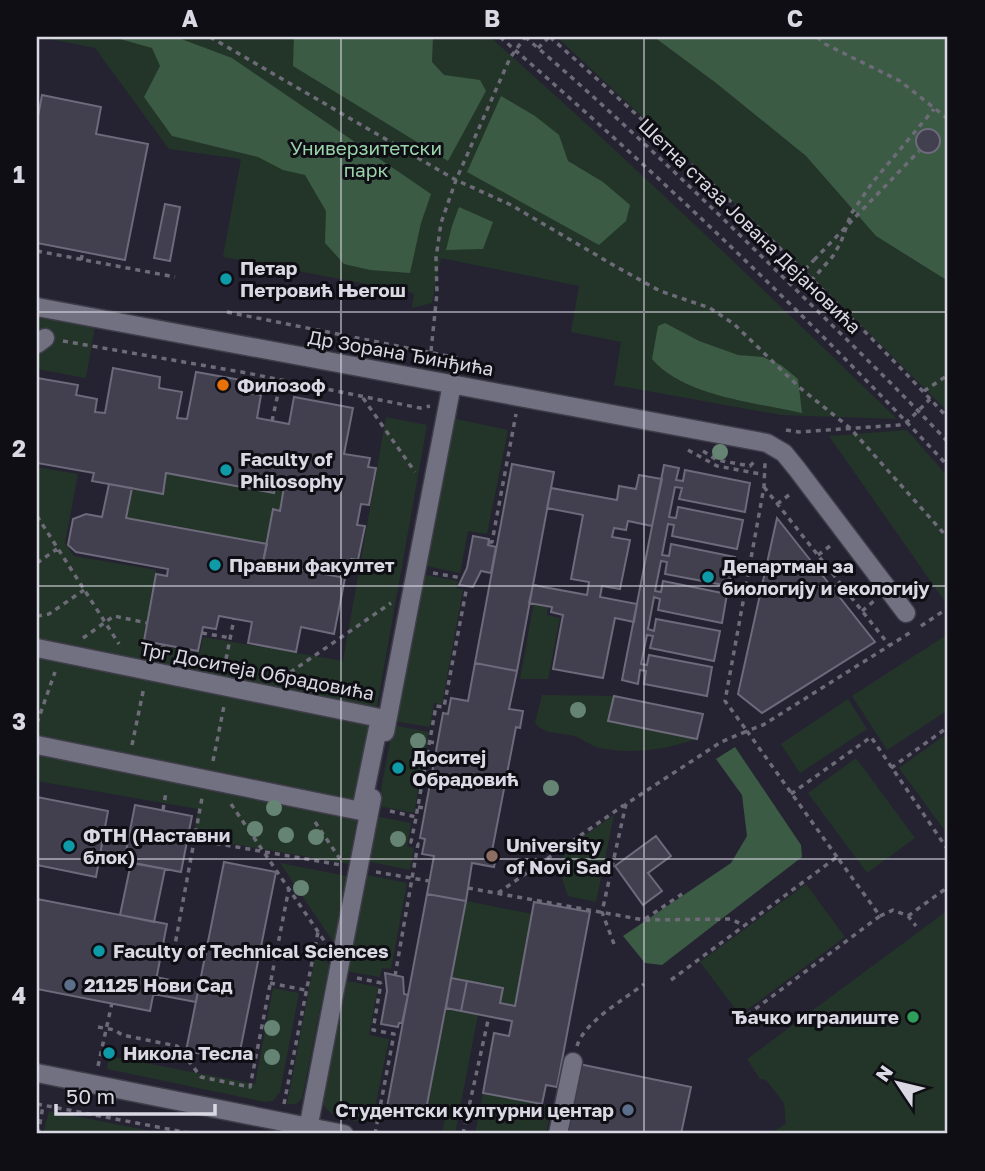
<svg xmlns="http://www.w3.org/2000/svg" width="985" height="1171" font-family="'Golos Text',sans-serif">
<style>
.green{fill:#233528}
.forest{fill:#3b5b44}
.building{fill:#423f4f;stroke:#6d6a7b;stroke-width:2}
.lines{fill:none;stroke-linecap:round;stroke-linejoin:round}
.minor-casing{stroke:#3f3d49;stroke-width:21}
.path{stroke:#6d6b78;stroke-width:3.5;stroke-dasharray:5 5;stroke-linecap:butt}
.minor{stroke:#727182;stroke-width:18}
.path-bridge{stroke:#6d6b78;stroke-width:3.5;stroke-dasharray:5 5;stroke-linecap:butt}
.tree{fill:#658474}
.grid{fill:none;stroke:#dad9e3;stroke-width:2;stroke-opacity:0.55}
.culture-dot{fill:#0f9aa8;stroke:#0e0e14;stroke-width:2.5}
.food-dot{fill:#e8710a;stroke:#0e0e14;stroke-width:2.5}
.education-dot{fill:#8d6e63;stroke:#0e0e14;stroke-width:2.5}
.service-dot{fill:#5c6f8a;stroke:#0e0e14;stroke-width:2.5}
.leisure-dot{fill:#2e9e5b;stroke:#0e0e14;stroke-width:2.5}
.labels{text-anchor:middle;stroke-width:6;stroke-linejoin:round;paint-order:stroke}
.park-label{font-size:19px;fill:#9ad4aa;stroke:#0e0e14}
.street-label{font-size:19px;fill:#dad9e3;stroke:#0e0e14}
.poi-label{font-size:19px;font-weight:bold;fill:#dad9e3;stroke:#0e0e14;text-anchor:start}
.neatline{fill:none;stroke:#dad9e3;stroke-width:2.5}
.grid-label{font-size:23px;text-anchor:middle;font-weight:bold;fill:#dad9e3}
</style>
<rect width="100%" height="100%" fill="#252332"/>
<!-- green -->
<path class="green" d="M40,37H490C629,160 763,289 897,419L781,415L614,385L621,342L571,332L579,286L441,258L432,303L412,308L414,293L223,257L241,159L169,149L95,48Z
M557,37H654L716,83L806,156L876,236L948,281V412L810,274Z
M37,317L95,326L86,378L37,369Z
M386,417L427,425L349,864L193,837L198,809L37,781V467L78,474L65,543L74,556L156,570L143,643L200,653L203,637L343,661Z
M452,418L508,430L487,534L468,531L460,573L422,565Z
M907,430L948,477V606L829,436Z
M166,473L274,493L276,485L284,487L280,511L274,509L267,544L126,518L132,488L162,494Z
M421,574L458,581L456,588L463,590L442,704L434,703L430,727L394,721Z
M534,602L548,605L547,615L560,618L548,679H520Z
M948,634V710L887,750L852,696Z
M542,695L614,696L609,721L697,739C666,749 633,755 600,748C589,746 582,737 570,735C558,733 544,734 535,723Z
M848,699L867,729L800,773L781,744Z
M393,725L429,732L414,813L378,806Z
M944,736L948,742V835L899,768Z
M856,758L915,838L867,873L808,793Z
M614,815L596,902L568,896L558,867L569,846Z
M375,816L411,823L407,846L414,848L410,870L366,861Z
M280,863L347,876L334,943Z
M363,874L407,883L391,969L382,968L380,977L345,971Z
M806,884L845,937L740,1015L700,962Z
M466,901L532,914L515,1006L500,1003L451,978Z
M948,910V1134H769L786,1124L784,1103L766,1080L760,1079L747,1059Z
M317,947L329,965L302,1099L296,1104H287Z
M342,980L378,987L369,1035L389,1039L372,1123C355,1120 329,1120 322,1102Z
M273,988L299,993L280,1092L273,1101L265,1102L107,1069L109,1056L255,1084Z
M446,1008L478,1015L455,1134H442L445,1118L425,1115Z
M483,1093L551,1107L546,1134L475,1133Z
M49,1111L166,1134H43Z"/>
<!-- forest -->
<path class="forest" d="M113,37H176L232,58L431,194L421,223L410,273L370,270L344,264L325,243L326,211L305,175L283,170L258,157L172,136L144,97L160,66L152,48Z
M294,37H433L432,62L444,75L480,80L486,91L448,161L293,66Z
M654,37H948V281L876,236L806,156L716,83Z
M501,96L535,116L559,135L568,161L603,182L630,205L626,221L599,245L467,172Z
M459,207L493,222L483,249L446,250L452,226Z
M665,323L699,341L738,355L763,357L781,365L798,379L802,413C755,402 685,397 652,359L658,326Z
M735,747L801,845L802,857L662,965L645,963L623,936L731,863L747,836L742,795L716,759Z"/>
<!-- building -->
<path class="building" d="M42,95L101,107L96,134L148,144L125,260L37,243V122Z
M916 141a12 12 0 1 1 24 0a12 12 0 1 1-24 0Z
M165,204L180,207L170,261L154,258Z
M113,368L160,377L159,388L182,392L177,418L187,419L196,372L241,380L238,391L261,395L257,418L289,424L294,397L353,408L344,454L370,458L368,467L376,468L369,505L361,504L357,525L365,526L358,560L351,559L350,565L339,563L338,568L324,565L322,573L263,562L273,509L280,511L284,487L276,485L274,493L166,473L163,494L92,481L94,473L37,463V378L78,385L76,395L97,399L95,412L105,413Z
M512,464L554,472L517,671L475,663Z
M664,465L679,468L676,480L683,481L685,470L750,483L745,512L679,499L682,488L675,487L669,517L676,518L678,507L743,520L737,549L672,536L674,525L668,524L662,555L669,556L671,544L735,557L729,586L665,574L667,562L661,561L655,591L661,592L663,581L727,594L722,623L658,610L660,599L654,597L648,629L654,631L656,619L720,631L714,661L650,648L653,636L647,635L641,664L647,665L649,655L712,667L707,696L644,684L646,671L640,670L638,684L622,680Z
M639,475L662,479L652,526L628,521L626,530L614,528L612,537L630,540L620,589L602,586L600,597L637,604L634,622L615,618L603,678L553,669L563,615L551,612L552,607L529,603L533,585L587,595L589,582L571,579L583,515L547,508L551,488L617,500L619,486L636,489Z
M109,484L132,488L126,518L267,544L263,562L345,578L334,634L301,627L296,652L248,643L252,622L219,616L216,629L203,627L198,651L144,641L156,574L167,576L168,569L76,552L68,545L73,519L86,514L102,517Z
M777,518L875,642L762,713L738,694Z
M473,536L489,539L488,545L496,547L491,573L481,571L473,587L459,585L467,568Z
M475,663L517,671L509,709L523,711L520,728L516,727L492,851L497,852L494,867L472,863L466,901L427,894L434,856L422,854L425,839L420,838L443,713L448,714L451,698L468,701Z
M614,696L703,714L697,739L608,721Z
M37,797L108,811L96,877L37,865Z
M135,805L192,816L181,872L124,861Z
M103,836L128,841L124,861L100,857Z
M656,836L671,856L648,873L662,891L643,905L615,866Z
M224,862L276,872L238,1061L186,1051Z
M131,863L165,869L154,922L120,915Z
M427,894L466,901L425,1115L387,1107Z
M37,899L167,924L150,1011L37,989Z
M534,902L590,912L557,1087L546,1085L542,1104L483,1093L494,1033L509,1036L512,1021L461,1011L467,981L503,988L500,1003L515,1006Z
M385,973L403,977L404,994L408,995L402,1023H399L398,1027L381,1024L387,991Z
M156,977L199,986L196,1002L153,994Z
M451,978L467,981L461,1011L446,1008Z
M579,1064L691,1087L681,1134H564Z"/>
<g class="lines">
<!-- minor casing -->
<g class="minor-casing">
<path id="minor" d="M37,307L767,443L784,453L797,469L906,613
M37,344L45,338
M37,648L380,718L361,811L37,745
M385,732L452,384
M37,1073L344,1134
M307,1134L372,798
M558,1134L573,1062"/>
</g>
<!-- path -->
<path class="path" d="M210,37L456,180L511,205L615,266L660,291L710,308L734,324L799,387L850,428L948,538
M500,37C656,172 807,315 948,466
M525,37C617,115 703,199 790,284C843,336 897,388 948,442
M550,37C687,159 823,284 948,418
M817,37L825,44L900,81L948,119
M538,48L549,37
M37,251L175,277
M81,260L83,252
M811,281L833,256L841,242L851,214L872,183L934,109
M791,284L814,260
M227,312L458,358
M63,341L247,373L420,408L430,406
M431,351L437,293L436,258L441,223L456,180L510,58L525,37
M924,391L948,375
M363,398L415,472
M272,421L281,380
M786,430L799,432L899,425L907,422L930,399
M688,450L717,466L766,475
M703,451L717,460L750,466L756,460
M764,487L889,645
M777,504L793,492
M37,516L119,644
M489,542H492L516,414
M818,555L830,546
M37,563L57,549
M433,573L462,578
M862,611L874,601
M37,616L49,614L84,590
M921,626L948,608
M202,633L231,638
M83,638L114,616L147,623
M152,652L165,646
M224,669L234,619
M282,678L391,603
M37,723L55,672
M429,742L438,743
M132,745L144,687
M213,761L224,706
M891,768L948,727
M791,794L871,737L948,850
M231,804L325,942
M418,807L425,808
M163,810L166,792
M390,811L416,817L436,706L444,707L467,586
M315,822L340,859
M196,840L341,865
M837,857L747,731L763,725L911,632
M376,872L429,881
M468,888L644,920L731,919L745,926
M498,893L624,805
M880,916L893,910L908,916L916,926
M908,916L948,887
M645,919L682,894
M614,944L602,912L626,804L721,742L747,731L725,701L764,487L765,463
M172,961L202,798
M395,976L418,844L411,842L416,818
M357,978L386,984
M671,980L837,857L880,916L743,1018
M270,983L305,990
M98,1027L115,1030L122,1035L177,1046L201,1077L250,1087L289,888
M577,1046C584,1022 625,999 644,984
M98,1066L112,1003
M37,1104L194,1134
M284,1104L318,932
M38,1134L43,1106
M375,1134L394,1034L373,1030L381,983
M463,1134L489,1016"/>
<!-- minor -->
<use href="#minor" class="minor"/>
<!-- path-bridge -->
<path class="path-bridge" d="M814,260L919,151"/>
</g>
<!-- trees -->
<g class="tree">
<circle cx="720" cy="452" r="8"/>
<circle cx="578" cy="710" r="8"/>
<circle cx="418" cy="741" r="8"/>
<circle cx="551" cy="788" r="8"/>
<circle cx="274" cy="808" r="8"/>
<circle cx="255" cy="829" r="8"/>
<circle cx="286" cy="835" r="8"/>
<circle cx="316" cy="837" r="8"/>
<circle cx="398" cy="839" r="8"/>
<circle cx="301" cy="888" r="8"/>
<circle cx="272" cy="1028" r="8"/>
<circle cx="272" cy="1057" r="8"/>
</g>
<!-- grid -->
<path class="grid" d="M341,37V1134M644,37V1134M37,312H948M37,586H948M37,859H948"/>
<!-- markers -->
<g class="culture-dot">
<circle cx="226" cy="279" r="7"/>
<circle cx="226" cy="470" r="7"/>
<circle cx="215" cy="565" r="7"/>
<circle cx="708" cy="577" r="7"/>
<circle cx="398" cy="768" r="7"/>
<circle cx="69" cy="846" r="7"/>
<circle cx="99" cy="951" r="7"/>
<circle cx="109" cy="1053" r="7"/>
</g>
<circle class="food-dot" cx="223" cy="385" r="7"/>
<circle class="education-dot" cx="492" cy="856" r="7"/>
<g class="service-dot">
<circle cx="70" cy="985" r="7"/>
<circle cx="628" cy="1110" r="7"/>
</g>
<circle class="leisure-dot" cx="913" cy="1017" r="7"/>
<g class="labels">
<!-- park labels -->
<g class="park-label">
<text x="366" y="155">Универзитетски<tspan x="366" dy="22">парк</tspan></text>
</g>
<!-- street labels -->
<g class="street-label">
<text transform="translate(750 226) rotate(44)" y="7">Шетна стаза Јована Дејановића</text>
<text transform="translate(401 353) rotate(10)" y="7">Др Зорана Ђинђића</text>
<text transform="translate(257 671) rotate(11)" y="7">Трг Доситеја Обрадовића</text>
</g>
<!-- poi labels -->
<g class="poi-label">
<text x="240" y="275">Петар<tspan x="240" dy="22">Петровић Његош</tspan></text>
<text x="237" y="392">Филозоф</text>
<text x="240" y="466">Faculty of<tspan x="240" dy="22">Philosophy</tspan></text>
<text x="229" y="572">Правни факултет</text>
<text x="722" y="573">Департман за<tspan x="722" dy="22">биологију и екологију</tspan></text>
<text x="412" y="764">Доситеј<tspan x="412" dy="22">Обрадовић</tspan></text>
<text x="83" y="842">ФТН (Наставни<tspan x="83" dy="22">блок)</tspan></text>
<text x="506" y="852">University<tspan x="506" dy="22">of Novi Sad</tspan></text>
<text x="113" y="958">Faculty of Technical Sciences</text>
<text x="84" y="992">21125 Нови Сад</text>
<text x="899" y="1024" text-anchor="end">Ђачко игралиште</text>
<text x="123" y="1060">Никола Тесла</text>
<text x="614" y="1117" text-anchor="end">Студентски културни центар</text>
</g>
</g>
<!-- border -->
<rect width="985" height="1171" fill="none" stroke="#0e0e14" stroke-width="77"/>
<!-- north arrow -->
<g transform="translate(898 1083) rotate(305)" stroke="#0e0e14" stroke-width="5" paint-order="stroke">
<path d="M0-5L12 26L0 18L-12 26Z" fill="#dad9e3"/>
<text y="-10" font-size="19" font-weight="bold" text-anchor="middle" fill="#dad9e3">N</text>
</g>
<!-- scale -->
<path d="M56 1104v10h159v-10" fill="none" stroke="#dad9e3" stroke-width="3.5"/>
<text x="66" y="1104" font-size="21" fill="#dad9e3" stroke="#0e0e14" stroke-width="5" paint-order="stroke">50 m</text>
<rect x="38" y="38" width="908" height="1094" class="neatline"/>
<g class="grid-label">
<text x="190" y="27">A</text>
<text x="492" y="27">B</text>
<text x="795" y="27">C</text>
<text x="19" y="183">1</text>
<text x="19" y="457">2</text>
<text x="19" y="730">3</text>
<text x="19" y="1004">4</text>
</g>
</svg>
